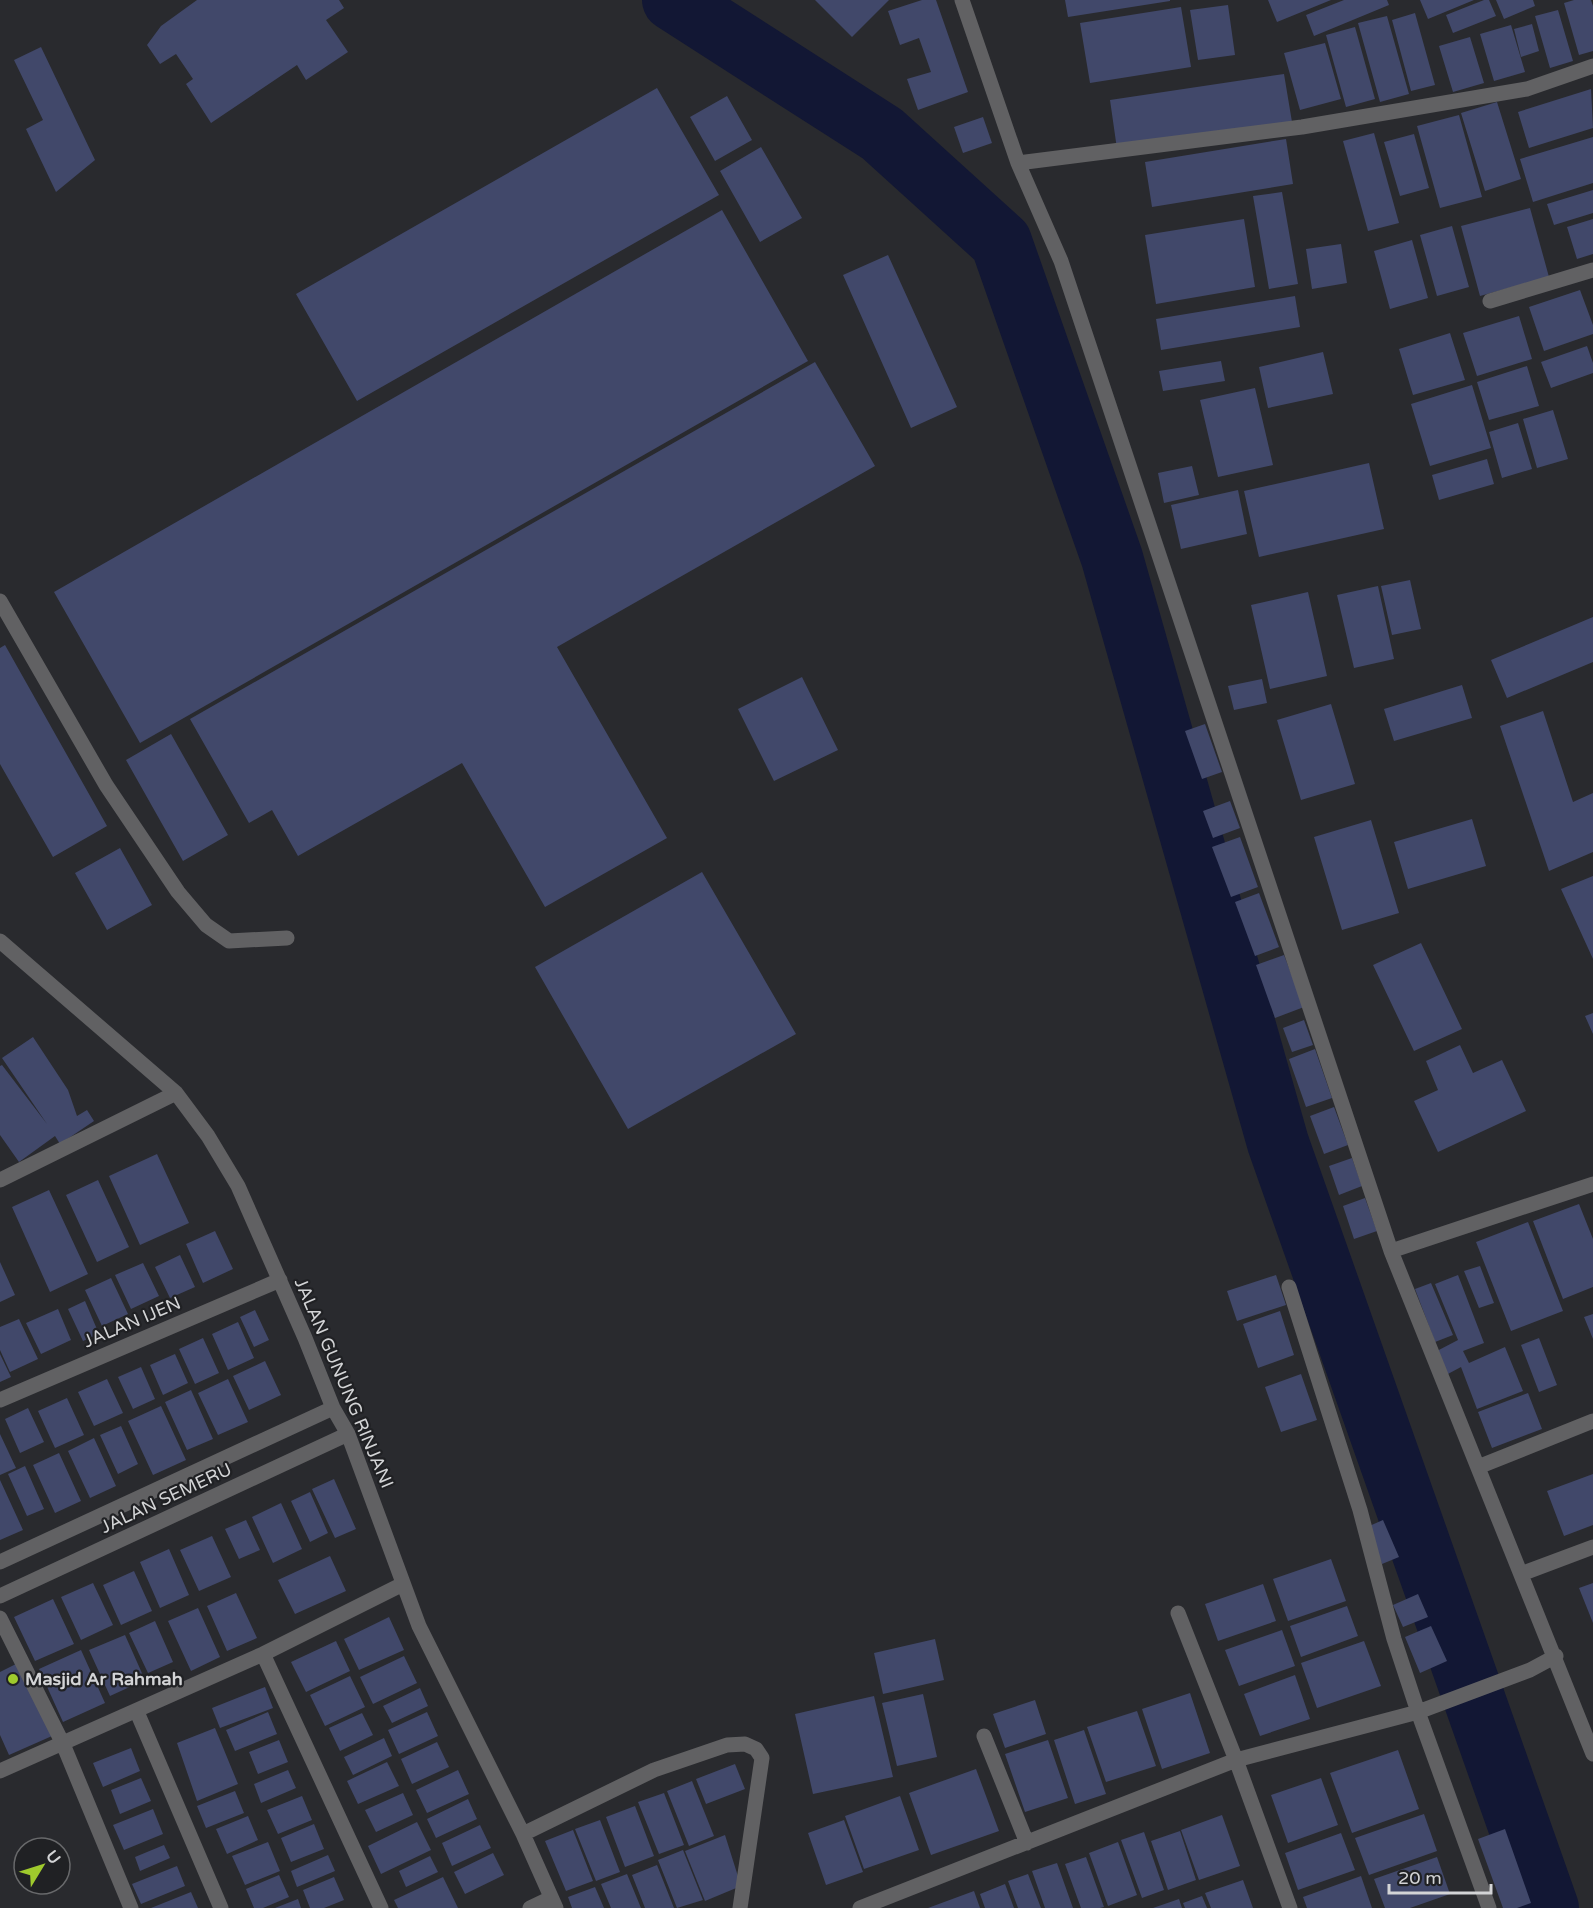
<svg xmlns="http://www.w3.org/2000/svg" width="1593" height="1908" font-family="'Varela Round',sans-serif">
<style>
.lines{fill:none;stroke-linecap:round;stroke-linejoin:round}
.river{stroke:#121734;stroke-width:62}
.building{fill:#41486a}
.service{stroke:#616163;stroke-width:15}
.minor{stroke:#616163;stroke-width:15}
.poi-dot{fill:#9fca2d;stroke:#202124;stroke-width:2}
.labels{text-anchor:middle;stroke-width:4.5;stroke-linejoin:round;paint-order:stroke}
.street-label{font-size:18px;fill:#d3d4d6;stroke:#202124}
.poi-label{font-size:18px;font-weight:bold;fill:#d3d4d6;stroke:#202124;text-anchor:start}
</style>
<rect width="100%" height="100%" fill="#292a2e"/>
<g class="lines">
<!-- river -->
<path class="river" d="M673,0L882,134L1001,242L1112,558L1278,1143L1548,1908"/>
</g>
<!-- building -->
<path class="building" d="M197,0H339L344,8L326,20L348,52L306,80L297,65L211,123L186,84L193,79L176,54L160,64L147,45L161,26Z
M815,0H889L852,37Z
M922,0H936L968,92L918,110L907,79L931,72L919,38L900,45L888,11Z
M1065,0H1170V1L1068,17Z
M1268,0H1331L1277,22Z
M1344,0H1387L1389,5L1314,36L1306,15Z
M1420,0H1474L1428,19Z
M1484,0H1489L1496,16L1453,33L1446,15Z
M1496,0H1533L1535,6L1504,19Z
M1574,0H1591L1593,6V51L1579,55L1564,3Z
M1228,5L1235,55L1198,60L1190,10Z
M1181,7L1191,67L1090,83L1080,23Z
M1558,10L1573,61L1550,68L1535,16Z
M1415,13L1435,85L1411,91L1392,20Z
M1387,16L1409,94L1380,102L1358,23Z
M1532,24L1539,51L1521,57L1514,29Z
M1511,25L1525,72L1494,81L1480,34Z
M1355,27L1375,99L1346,107L1326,35Z
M1470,37L1484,83L1453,92L1439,46Z
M1325,43L1341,99L1300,110L1284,53Z
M41,47L95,160L56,192L26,129L43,120L14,60Z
M1284,74L1292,122L1117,149L1110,100Z
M657,88L719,195L357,401L296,294Z
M1591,89L1593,128L1529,148L1518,112Z
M727,96L752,140L715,161L690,117Z
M1497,102L1521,179L1485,191L1461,113Z
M1459,115L1482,197L1440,208L1417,126Z
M983,117L992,143L963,153L954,127Z
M1374,133L1399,223L1368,231L1343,141Z
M1414,134L1429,188L1400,196L1384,142Z
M1593,137V183L1533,202L1520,159Z
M1286,139L1293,184L1152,207L1145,162Z
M761,147L802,218L760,242L720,171Z
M1593,190V213L1554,225L1547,204Z
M1282,192L1298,284L1269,289L1253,196Z
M1530,208L1549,277L1480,296L1461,226Z
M722,210L808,361L140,743L54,592Z
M1244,219L1255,287L1156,304L1145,235Z
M1593,219V254L1577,259L1567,227Z
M1452,226L1469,287L1437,296L1420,235Z
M1412,240L1428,298L1390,309L1374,251Z
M1341,244L1347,283L1312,289L1306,249Z
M888,255L957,407L911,428L843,275Z
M1580,290L1593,325V334L1544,351L1529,307Z
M1295,296L1300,327L1161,350L1156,319Z
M1519,316L1532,359L1477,376L1463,333Z
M1450,333L1465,380L1413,395L1399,349Z
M1587,346L1593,363V373L1551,388L1541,362Z
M1323,352L1333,394L1268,408L1259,367Z
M1221,361L1225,381L1163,391L1159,371Z
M815,362L875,466L557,647L667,838L545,907L462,763L298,856L272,810L249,823L190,719Z
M1527,366L1539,406L1489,420L1477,382Z
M1472,385L1491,448L1430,466L1411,404Z
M1255,388L1273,465L1218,477L1200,400Z
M1553,410L1568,459L1537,468L1523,419Z
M1518,423L1532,469L1502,478L1489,432Z
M1487,459L1494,484L1439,500L1432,475Z
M1369,463L1384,529L1259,557L1244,491Z
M1192,466L1199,495L1164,503L1158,473Z
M1238,490L1247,534L1181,549L1171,505Z
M1410,580L1421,629L1392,635L1381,586Z
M1378,586L1394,659L1354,668L1337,595Z
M1308,592L1327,676L1270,689L1251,605Z
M1593,617V662L1507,698L1491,660Z
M5,645L107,826L53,857L0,764V648Z
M802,677L838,750L774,781L738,709Z
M1262,679L1267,703L1234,710L1228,686Z
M1462,685L1472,718L1394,741L1384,709Z
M1331,704L1355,784L1301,800L1277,720Z
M1543,711L1573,802L1593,793V852L1549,871L1500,726Z
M1205,724L1222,772L1202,779L1185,731Z
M171,734L228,835L183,861L126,760Z
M1230,801L1240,828L1213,838L1203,811Z
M1472,819L1486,866L1408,889L1394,842Z
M1371,820L1399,913L1342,930L1314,837Z
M1240,837L1258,887L1231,897L1212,847Z
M120,848L152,905L107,930L75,873Z
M702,872L796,1034L628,1129L535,967Z
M1593,876V959L1561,889Z
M1259,893L1279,947L1255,956L1235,902Z
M1421,943L1462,1029L1414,1051L1373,965Z
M1284,955L1304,1007L1275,1018L1256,965Z
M1593,1013V1034L1585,1016Z
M1304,1020L1313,1045L1292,1052L1283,1028Z
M33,1037L68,1090L77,1116L87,1110L94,1121L60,1144L55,1136L19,1162L0,1135V1066L2,1065L47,1124L2,1058Z
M1460,1045L1473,1073L1502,1060L1526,1111L1438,1152L1414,1101L1438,1090L1426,1061Z
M1315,1049L1332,1098L1306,1107L1289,1059Z
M1334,1107L1348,1145L1324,1154L1310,1116Z
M157,1154L189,1223L140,1245L109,1176Z
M1352,1158L1362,1186L1339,1195L1329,1166Z
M98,1180L129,1247L97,1262L66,1195Z
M49,1190L88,1274L50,1292L12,1207Z
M1365,1198L1377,1231L1354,1239L1343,1206Z
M1579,1204L1593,1239V1287L1563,1299L1533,1221Z
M1528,1222L1563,1311L1511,1331L1476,1242Z
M215,1231L233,1269L203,1283L186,1244Z
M180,1255L195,1287L170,1298L155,1267Z
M0,1262L15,1295L0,1302Z
M143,1263L159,1296L131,1309L115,1275Z
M1480,1266L1494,1303L1479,1308L1464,1271Z
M1276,1275L1286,1305L1237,1321L1227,1291Z
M1458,1275L1484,1343L1463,1351L1469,1363L1505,1347L1523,1391L1477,1409L1461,1367L1446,1375L1435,1352L1458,1340L1435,1284Z
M111,1278L128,1314L102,1326L85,1290Z
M1431,1283L1453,1335L1435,1342L1415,1289Z
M85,1301L99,1334L83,1341L68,1309Z
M58,1309L71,1340L41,1354L26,1323Z
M255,1310L269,1340L254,1347L240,1317Z
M1280,1311L1294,1355L1258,1368L1243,1324Z
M1593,1314V1339L1584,1317Z
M19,1319L38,1359L10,1372L0,1350V1327Z
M238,1322L254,1358L228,1370L212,1334Z
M203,1338L219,1373L195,1384L179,1349Z
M1539,1338L1557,1385L1539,1392L1521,1345Z
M0,1354L11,1377L0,1382Z
M175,1354L188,1383L163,1395L150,1365Z
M265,1361L281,1395L249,1410L233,1376Z
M141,1367L155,1399L133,1409L118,1377Z
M1301,1374L1317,1420L1281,1432L1265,1387Z
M107,1379L123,1413L94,1426L78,1392Z
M228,1379L248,1422L218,1435L198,1393Z
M191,1390L213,1439L187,1450L165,1402Z
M1528,1393L1542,1429L1492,1448L1478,1412Z
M67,1398L84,1435L55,1448L38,1411Z
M161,1406L186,1460L153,1475L128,1421Z
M28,1408L44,1442L20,1453L5,1419Z
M121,1426L138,1464L118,1474L100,1435Z
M0,1434L16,1468L0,1475Z
M94,1438L116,1486L90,1498L68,1451Z
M59,1453L81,1501L55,1513L33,1465Z
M25,1466L44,1509L27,1516L8,1474Z
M1593,1474V1525L1564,1536L1547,1491Z
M334,1479L356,1529L335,1538L312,1489Z
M0,1480L23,1530L0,1540Z
M310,1492L328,1533L310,1542L291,1501Z
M281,1503L302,1549L273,1563L252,1517Z
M246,1520L260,1550L239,1559L225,1529Z
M1383,1520L1399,1557L1382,1564L1367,1527Z
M212,1536L231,1577L199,1591L180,1550Z
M169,1549L189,1595L160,1608L140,1562Z
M330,1556L346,1591L295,1614L278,1580Z
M1331,1559L1346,1601L1288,1621L1273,1579Z
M134,1571L152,1611L121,1625L103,1585Z
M93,1583L113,1625L81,1640L61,1597Z
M1593,1583V1623L1579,1588Z
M1263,1584L1276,1621L1218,1641L1205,1604Z
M236,1593L257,1638L227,1651L207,1606Z
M1418,1594L1428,1617L1403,1627L1393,1605Z
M53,1599L74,1644L35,1661L14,1617Z
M1347,1606L1358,1636L1301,1657L1290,1626Z
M198,1608L220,1657L191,1671L168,1621Z
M389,1617L404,1650L359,1670L344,1639Z
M155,1621L173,1662L148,1673L129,1633Z
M1431,1626L1447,1661L1420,1673L1405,1637Z
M1282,1630L1295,1666L1239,1686L1225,1650Z
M125,1635L145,1680L110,1696L89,1650Z
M935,1639L944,1680L883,1694L874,1653Z
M336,1641L350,1671L306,1692L291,1662Z
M1364,1641L1381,1686L1317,1708L1301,1663Z
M81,1650L105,1703L63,1722L39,1669Z
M404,1656L417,1683L373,1704L360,1677Z
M18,1663L52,1736L9,1755L0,1735V1672Z
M1295,1675L1310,1719L1260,1736L1244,1694Z
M350,1676L365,1707L325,1726L310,1695Z
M265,1687L273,1708L220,1728L212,1708Z
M420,1688L428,1706L392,1723L383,1706Z
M1190,1693L1210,1753L1162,1769L1142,1709Z
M923,1694L937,1757L897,1766L882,1703Z
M874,1696L893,1777L813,1794L795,1714Z
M1035,1700L1046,1734L1005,1748L993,1714Z
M1137,1711L1156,1766L1106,1782L1087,1727Z
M268,1712L277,1734L235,1751L226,1730Z
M427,1712L438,1736L399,1754L388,1730Z
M362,1713L373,1735L340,1751L329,1728Z
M215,1728L238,1784L197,1801L177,1743Z
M1084,1730L1106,1794L1075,1804L1054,1740Z
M384,1738L392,1756L353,1775L344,1757Z
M279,1740L288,1762L258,1774L249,1752Z
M1048,1740L1068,1798L1025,1812L1005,1754Z
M437,1742L449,1767L412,1784L401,1759Z
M131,1748L140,1771L103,1787L93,1763Z
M1398,1750L1419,1809L1352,1833L1330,1773Z
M387,1762L399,1786L358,1804L347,1781Z
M735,1764L745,1789L706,1804L696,1779Z
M976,1769L999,1831L931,1855L909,1793Z
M288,1770L296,1788L261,1803L254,1784Z
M458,1770L469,1794L427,1813L416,1790Z
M141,1778L151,1801L120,1814L111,1790Z
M1321,1778L1338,1825L1288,1843L1271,1795Z
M692,1781L714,1836L689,1846L667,1791Z
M235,1791L244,1813L206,1828L197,1806Z
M403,1793L413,1815L376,1832L365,1810Z
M664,1793L684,1845L659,1854L638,1802Z
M302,1796L312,1820L278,1834L267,1810Z
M900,1796L919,1850L864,1869L845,1816Z
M468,1799L477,1819L436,1838L427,1819Z
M635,1806L654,1856L625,1867L606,1817Z
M153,1809L163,1834L124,1850L113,1825Z
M1424,1814L1437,1851L1369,1875L1355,1838Z
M1222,1815L1240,1866L1199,1880L1181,1830Z
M248,1816L258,1840L227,1854L216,1829Z
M600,1820L620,1872L596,1881L575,1829Z
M844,1820L863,1872L826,1885L808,1833Z
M417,1822L431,1850L381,1874L368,1846Z
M314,1824L324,1849L291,1862L281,1838Z
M480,1825L491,1848L452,1866L442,1843Z
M1505,1829L1531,1903L1517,1908H1503L1478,1839Z
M573,1830L593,1881L566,1891L545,1841Z
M1180,1831L1196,1880L1168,1890L1151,1841Z
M1144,1832L1164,1890L1142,1898L1121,1840Z
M1341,1833L1355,1870L1298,1890L1285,1853Z
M725,1835L741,1886L705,1901L685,1851Z
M268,1842L280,1871L245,1885L232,1856Z
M1118,1842L1137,1895L1108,1906L1089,1853Z
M164,1845L170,1858L140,1871L135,1857Z
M683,1850L703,1900L677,1908L658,1860Z
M493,1853L504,1875L465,1894L454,1872Z
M328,1855L335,1871L297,1887L291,1871Z
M430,1856L438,1872L406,1887L399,1871Z
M1086,1857L1104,1907L1100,1908H1081L1065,1864Z
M1437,1857L1450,1894L1410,1908H1385L1374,1879Z
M1057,1863L1073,1908H1045L1032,1871Z
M657,1865L674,1908H645L632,1875Z
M177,1866L185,1886L141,1904L132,1884Z
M627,1874L641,1908H611L601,1884Z
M1028,1874L1041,1908H1018L1008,1881Z
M279,1875L289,1897L263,1908H254L246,1889Z
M1361,1876L1372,1908H1307L1303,1897Z
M334,1877L344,1900L324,1908H310L303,1890Z
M443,1877L458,1908H398L394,1900Z
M1243,1880L1253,1908H1211L1205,1893Z
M1005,1884L1014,1908H985L980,1894Z
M595,1887L604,1908H572L568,1897Z
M974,1891L980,1908H928Z
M191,1892L198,1908H151Z
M1202,1896L1207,1908H1185L1183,1903Z
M298,1899L301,1908H275Z
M1179,1899L1182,1908H1153Z"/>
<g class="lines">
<!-- service -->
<path class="service" d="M0,601L106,785L178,892L206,925L229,941L287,938"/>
<!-- minor -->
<path class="minor" d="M962,0L1018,163L1061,261L1391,1251L1593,1754
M1018,163L1302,127L1527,89L1593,66
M1490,301L1593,270
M0,941L176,1093L208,1136L238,1186L305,1338L333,1408L348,1434L419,1626L523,1834L556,1908
M0,1180L176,1093
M1391,1251L1593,1184
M0,1400L280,1280
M1478,1467L1593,1421
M0,1562L333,1408
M1521,1574L1593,1547
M0,1596L348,1434
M1178,1613L1236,1760L1290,1908
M0,1618L63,1744L131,1908
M263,1654L381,1908
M137,1712L221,1908
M984,1736L1027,1843
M0,1771L263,1654L403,1584
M523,1834L654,1770L727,1745L745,1744L756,1749L762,1758L740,1908
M530,1908L551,1898
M860,1908L1236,1760L1418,1712L1394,1639L1360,1510L1289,1287
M1489,1908L1418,1712L1530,1670L1556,1656"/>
</g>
<!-- markers -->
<circle class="poi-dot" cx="13" cy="1679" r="6"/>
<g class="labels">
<!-- street labels -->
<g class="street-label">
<text transform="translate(132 1322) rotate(-23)" y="6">JALAN IJEN</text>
<text transform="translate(344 1383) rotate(67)" y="6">JALAN GUNUNG RINJANI</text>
<text transform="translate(166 1498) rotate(-25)" y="6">JALAN SEMERU</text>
</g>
<!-- poi labels -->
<g class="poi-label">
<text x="25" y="1685">Masjid Ar Rahmah</text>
</g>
</g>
<!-- north arrow -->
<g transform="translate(42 1866) rotate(52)"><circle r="28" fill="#202124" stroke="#68696b" stroke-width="1.5"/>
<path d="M0-4.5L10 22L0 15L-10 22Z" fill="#9fca2d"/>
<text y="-9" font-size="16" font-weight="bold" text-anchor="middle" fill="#d3d4d6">U</text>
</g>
<!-- scale -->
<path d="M1389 1884v9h102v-9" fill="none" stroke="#d3d4d6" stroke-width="3"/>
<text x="1398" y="1884" font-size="18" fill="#d3d4d6" stroke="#202124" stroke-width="4.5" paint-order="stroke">20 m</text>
</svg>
